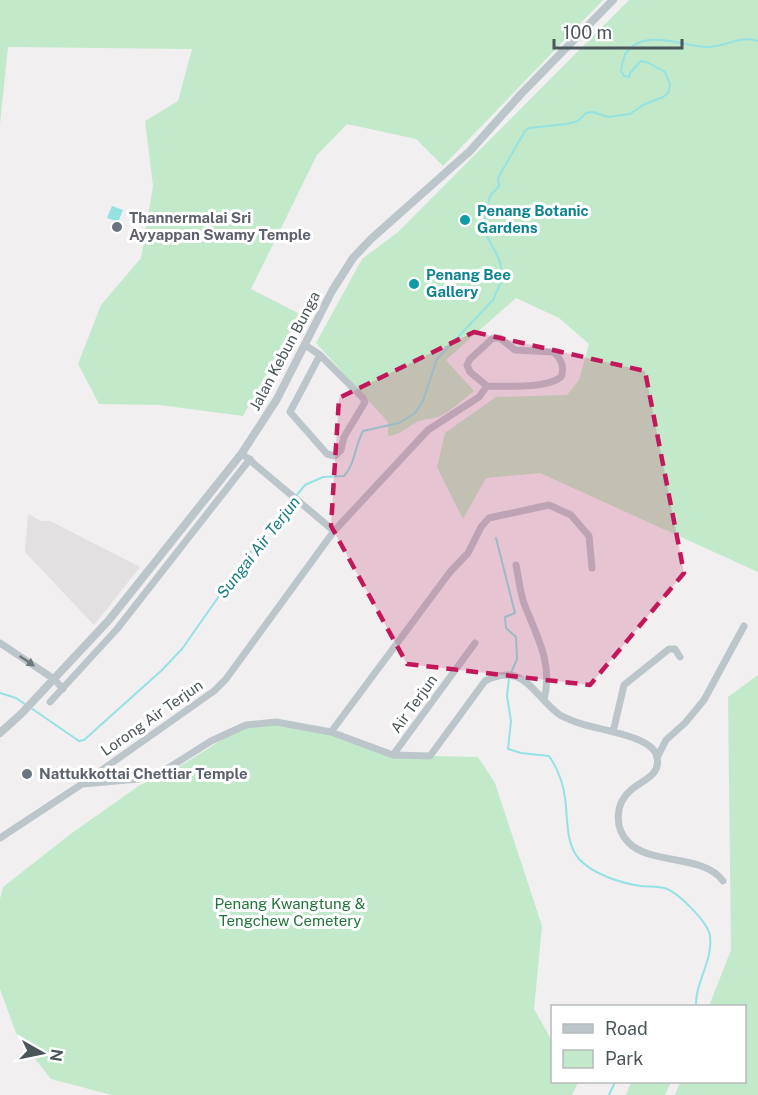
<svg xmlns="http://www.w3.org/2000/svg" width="758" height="1095" font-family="'Public Sans',sans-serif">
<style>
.education{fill:#e2e0e1}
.green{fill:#c2eaca}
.water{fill:#94e2e2}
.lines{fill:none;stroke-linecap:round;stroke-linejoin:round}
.stream{stroke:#94e2e2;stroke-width:2}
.minor{stroke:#bcc6ca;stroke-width:7}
.tertiary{stroke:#bcc6ca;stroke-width:8}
.oneway{fill:#6c787c}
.marked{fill:#c2185b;fill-opacity:0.2;stroke:#c2185b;stroke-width:4.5;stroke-dasharray:12 8;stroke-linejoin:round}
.culture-dot{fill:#0f9aa8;stroke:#fff;stroke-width:2}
.worship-dot{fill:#6b7280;stroke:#fff;stroke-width:2}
.labels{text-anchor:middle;stroke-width:6;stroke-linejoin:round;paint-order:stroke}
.culture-label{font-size:15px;font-weight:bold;fill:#0d838f;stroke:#fff;text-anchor:start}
.worship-label{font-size:15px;font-weight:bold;fill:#5b616d;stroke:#fff;text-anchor:start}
.street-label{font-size:15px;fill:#49565a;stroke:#fff}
.park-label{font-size:15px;fill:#21743a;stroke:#fff}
.water-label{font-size:16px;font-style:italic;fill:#1a7e7f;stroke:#fff}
</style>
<rect width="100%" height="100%" fill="#f1eff0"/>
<!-- education -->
<path class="education" d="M28,514L41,521H50L140,567L94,625L25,552Z"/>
<!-- green -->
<path class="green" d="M0,0H603L443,166L416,139L347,124L317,155L251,289L300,314L243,416L160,405L99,404L78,364L101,305L141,258L153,186L145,121L178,101L192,49L8,47L0,124Z
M629,0H758V572L540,473L486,478L463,519L437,467L445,433L496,397L567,395L579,380L589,344L559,318L516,298L446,360L474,391C463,400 451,411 438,417C432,419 425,419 419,421C408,426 401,435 388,436V422L316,343L362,259L398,232Z
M758,675V1095H675L680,1082H744V1006H709L731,950L728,697Z
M270,720L325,729L389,755L478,757L495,783L542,926L534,1009L552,1041V1082H576L578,1083L572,1095H112L51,1079L17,1036L0,989V899L3,887L72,833L140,785L171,772L234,732Z
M631,1082H671L665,1095H626Z"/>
<!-- water -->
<path class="water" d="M112,206L123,210L118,222L107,218Z"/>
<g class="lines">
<!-- stream -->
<path class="stream" d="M496,538L515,613L505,617L506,628L516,637L517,659L511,673
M509,678L507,696L511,721L508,749L521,753L549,756C558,769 563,782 565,798C568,817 565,843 579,859C593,874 620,883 641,886C648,887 656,886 664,888C677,891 708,922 710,936C713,962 695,982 696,1006
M0,693L16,698L26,705
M31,708L79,741L84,740L162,670L182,649L245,559L305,485L323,477L344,476C355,465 355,445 363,431L399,423L415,413L423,401L437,359L493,300L501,282V266L499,259L486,234L485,216L490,196L499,186L498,178L525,131L529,128L567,124L578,121L586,113L593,112L608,117L630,114L643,105L663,97L668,93L670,85L665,72L649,63L641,61L630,73L629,77L624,76L621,71C622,66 623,58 626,53C644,27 685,47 707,47C726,47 740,35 758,41
M609,1095L615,1082"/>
<!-- minor -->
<path class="minor" d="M493,338H500L515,350L553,352C561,358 565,367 561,377C546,389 506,386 487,386L470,372L467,365L470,359Z
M305,345L320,355L290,412L327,454L335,456L341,450L344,437L365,402L363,398L320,355
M246,457L334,531
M516,565C519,579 520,594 525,606C538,638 553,665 544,700
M0,643L54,679L63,689
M50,702L117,629L250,459
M331,732L450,572L468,553L481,527L489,518L549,505L571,515L589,536L592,568
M613,732L624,685L669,649H675L680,657
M393,755L475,643
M657,758L666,740L685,723L704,700L744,626
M82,784L138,779L162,772L211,741L246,725L276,722L331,732L393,755L430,756L485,681C525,661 533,696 560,715C565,718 571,720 576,722C595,730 653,735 657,757C661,776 642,780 631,790C615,803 614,827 628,842C649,865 704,854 723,881
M0,838L82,784L214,691L226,679L334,531L428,430L479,397L487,386"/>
<!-- tertiary -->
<path class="tertiary" d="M0,733L21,714L109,620L242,453L277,399L332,291L353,258L371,239L470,151L521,94L613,0"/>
</g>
<!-- one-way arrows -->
<defs><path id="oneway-solid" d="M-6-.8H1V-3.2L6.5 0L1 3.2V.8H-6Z" transform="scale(1.5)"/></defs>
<use class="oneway" href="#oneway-solid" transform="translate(27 661) rotate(34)"/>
<!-- marked area -->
<path class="marked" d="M474,332L645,371L684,573L590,685L407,664L331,526L339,398Z"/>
<!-- markers -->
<g class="culture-dot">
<circle cx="465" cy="220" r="6"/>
<circle cx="414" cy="284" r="6"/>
</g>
<g class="worship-dot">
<circle cx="117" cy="227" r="6"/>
<circle cx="27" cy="774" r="6"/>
</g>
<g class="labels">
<!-- culture labels -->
<g class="culture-label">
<text x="477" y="216">Penang Botanic<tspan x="477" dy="17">Gardens</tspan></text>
<text x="426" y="280">Penang Bee<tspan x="426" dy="17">Gallery</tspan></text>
</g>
<!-- worship labels -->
<g class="worship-label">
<text x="129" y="223">Thannermalai Sri<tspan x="129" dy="17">Ayyappan Swamy Temple</tspan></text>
<text x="39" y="779">Nattukkottai Chettiar Temple</text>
</g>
<!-- street labels -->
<g class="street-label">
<text transform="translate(285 351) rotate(-62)" y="5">Jalan Kebun Bunga</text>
<text transform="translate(414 704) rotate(-54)" y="5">Air Terjun</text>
<text transform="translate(152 718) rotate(-35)" y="5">Lorong Air Terjun</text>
</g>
<!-- park labels -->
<g class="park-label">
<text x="290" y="909">Penang Kwangtung &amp;<tspan x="290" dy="17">Tengchew Cemetery</tspan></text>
</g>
<!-- water labels -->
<g class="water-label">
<text transform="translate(258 547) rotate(-52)" y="6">Sungai Air Terjun</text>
</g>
</g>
<!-- legend -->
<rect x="551" y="1005" width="195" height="78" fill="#ffffff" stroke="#b6bbbd" stroke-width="1.5"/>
<rect x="563" y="1024" width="30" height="9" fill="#bcc6ca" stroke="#b6bbbd" stroke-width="1.5"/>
<text x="605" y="1035" font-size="18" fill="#49565a">Road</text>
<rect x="563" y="1050" width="30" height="18" fill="#c2eaca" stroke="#b6bbbd" stroke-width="1.5"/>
<text x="605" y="1065" font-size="18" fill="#49565a">Park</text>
<!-- north arrow -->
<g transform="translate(42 1053) rotate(99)" stroke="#ffffff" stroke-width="4.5" paint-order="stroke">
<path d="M0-4.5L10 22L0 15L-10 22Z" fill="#49565a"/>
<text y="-9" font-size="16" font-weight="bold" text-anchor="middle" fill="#49565a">N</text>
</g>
<!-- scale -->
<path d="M554 39v9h128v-9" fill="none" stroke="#49565a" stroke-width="3"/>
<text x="563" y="39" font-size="18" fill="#49565a" stroke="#ffffff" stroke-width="4.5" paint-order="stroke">100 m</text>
</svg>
